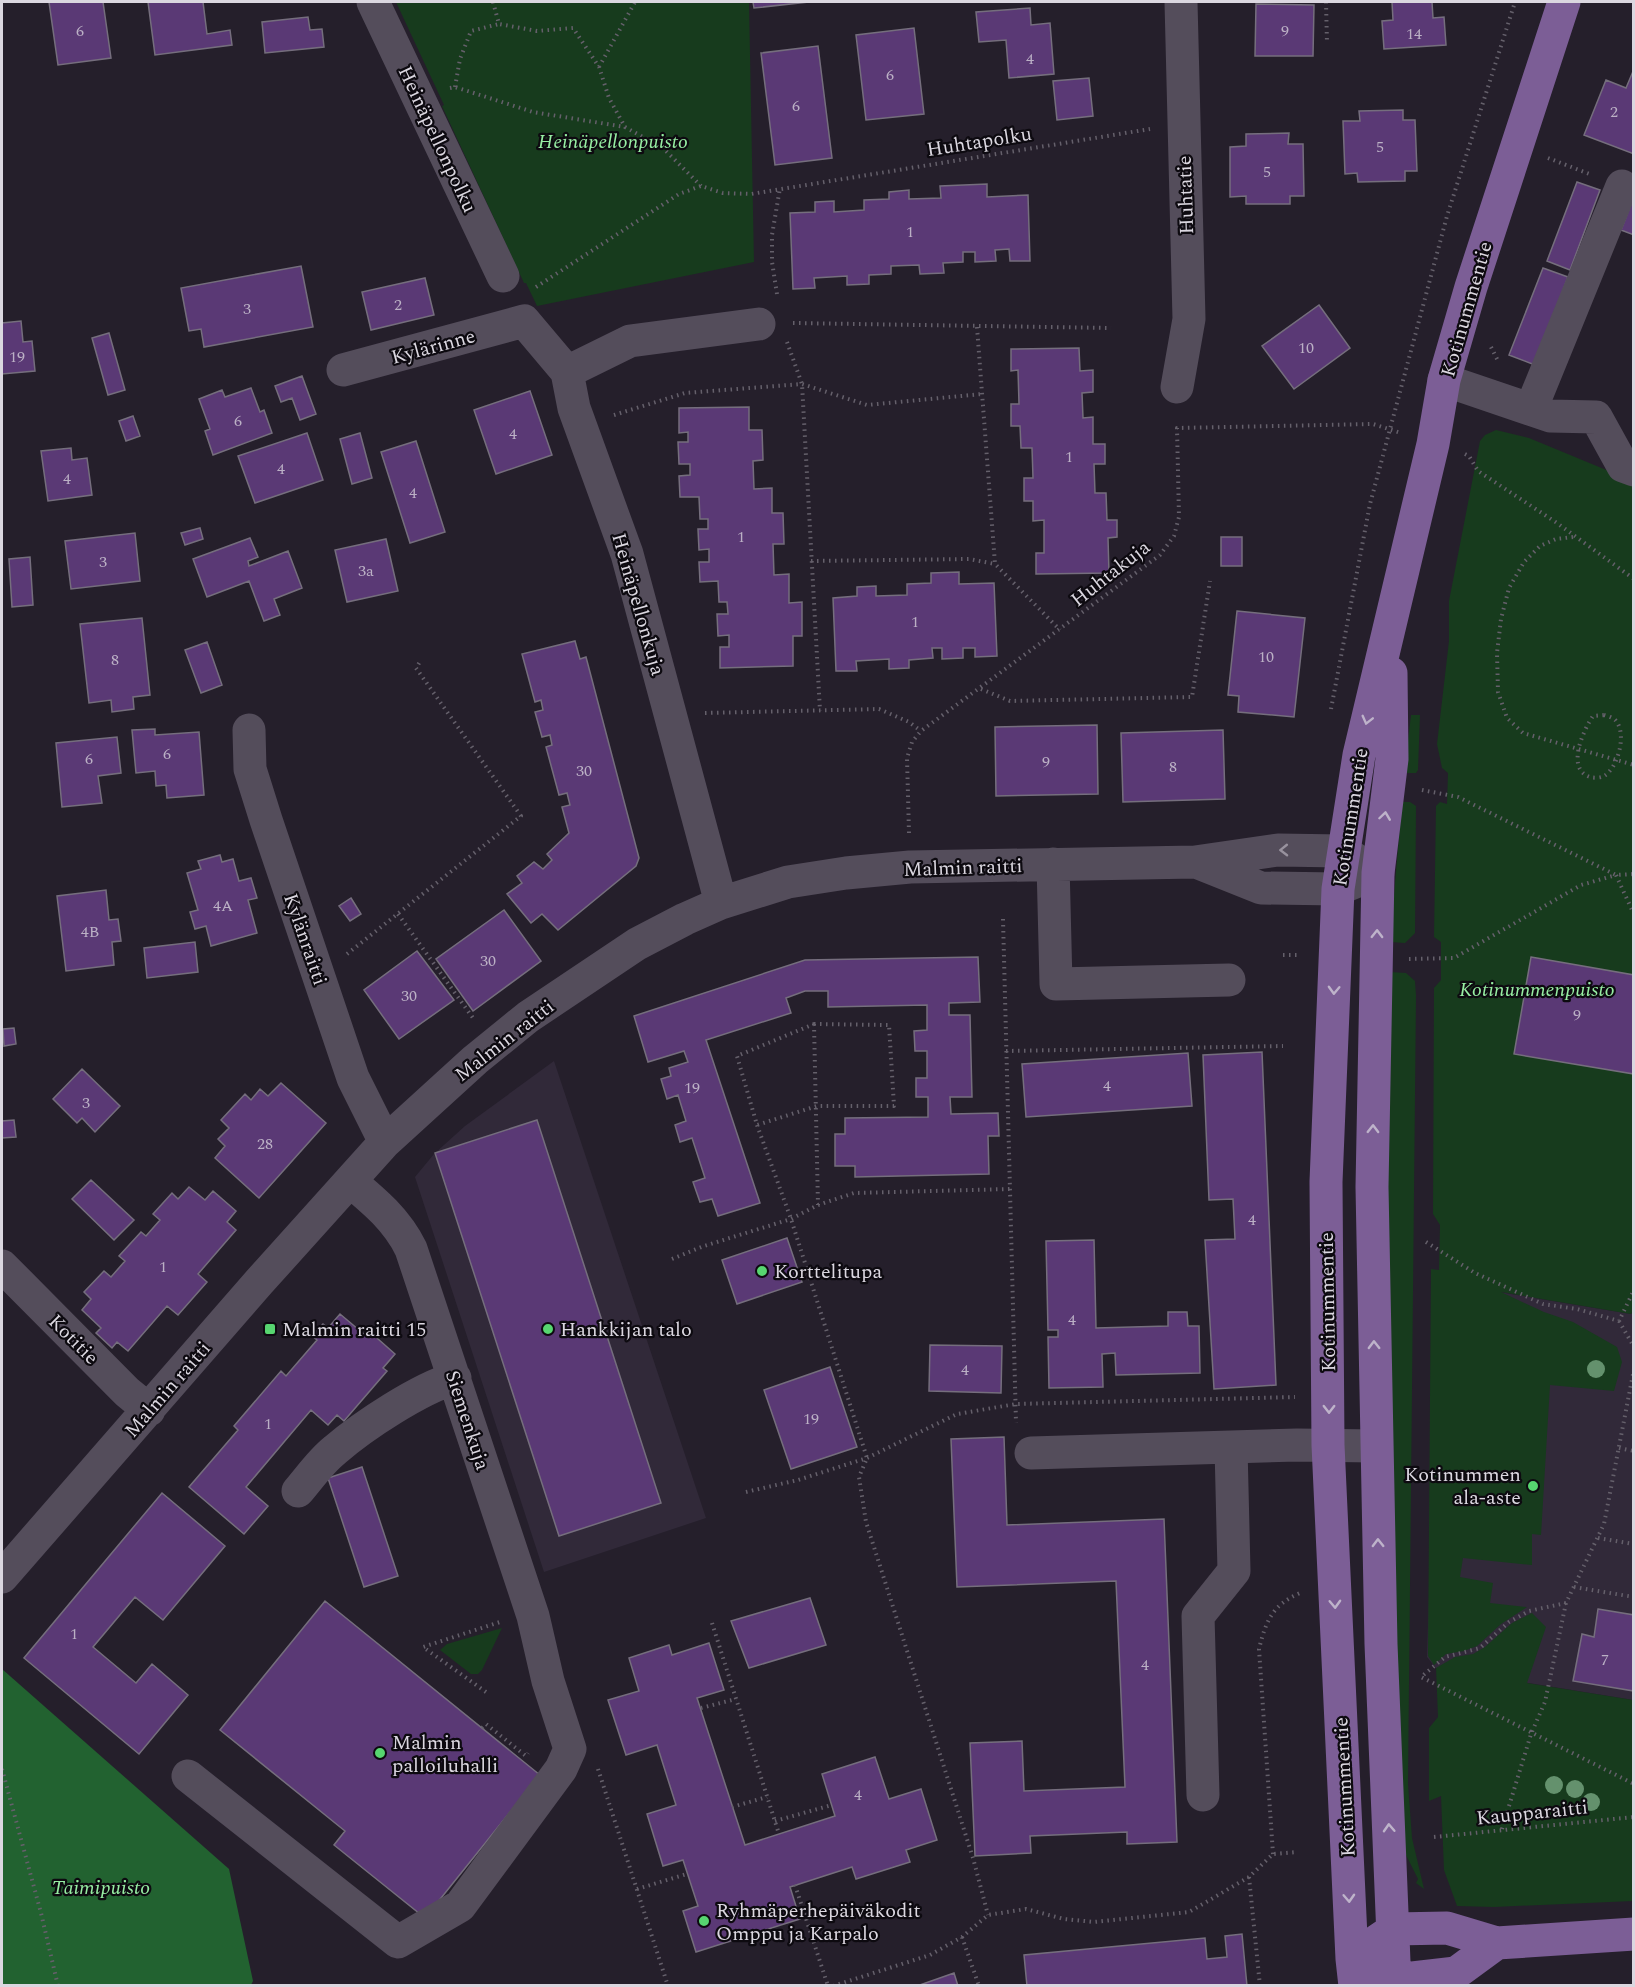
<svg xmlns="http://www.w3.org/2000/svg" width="1635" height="1987" font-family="Spectral,serif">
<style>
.built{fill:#312939}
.green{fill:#173b1d}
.forest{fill:#226230}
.building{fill:#5a3975;stroke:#756e7d;stroke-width:1.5}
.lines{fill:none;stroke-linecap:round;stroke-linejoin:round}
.path{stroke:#65606b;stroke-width:4;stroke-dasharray:1.5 4.5;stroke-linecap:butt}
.minor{stroke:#544d5b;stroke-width:33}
.major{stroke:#7c5e96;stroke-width:33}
.tree{fill:#64916d}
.oneway{stroke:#beb3ca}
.oneway2{stroke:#98929e}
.poi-dot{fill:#57d570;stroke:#0d0a10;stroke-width:2}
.labels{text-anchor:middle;stroke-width:4.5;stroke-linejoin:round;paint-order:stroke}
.number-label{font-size:16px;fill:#bbb0c5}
.street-label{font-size:20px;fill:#dbd7e0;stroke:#0d0a10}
.park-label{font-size:20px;font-style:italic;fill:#97eea3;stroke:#0d0a10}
.poi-label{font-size:20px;fill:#dbd7e0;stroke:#0d0a10;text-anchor:start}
</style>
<rect width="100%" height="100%" fill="#251f2b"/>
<!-- built -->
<path class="built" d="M554,1061L706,1518L544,1572L415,1177L434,1154L465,1126Z
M1439,1282L1631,1314L1633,1311V1700L1436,1668L1427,1657Z"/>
<!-- green -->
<path class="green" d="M396,2H749L754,262L537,306L526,283H524L442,106L444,105Z
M1496,430L1529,438L1633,481V1311L1631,1314L1501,1292L1544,1312L1573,1322L1617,1347L1622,1362L1614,1391L1550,1385L1541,1535L1532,1534V1565L1463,1558L1460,1577L1493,1583L1490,1603L1527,1607L1501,1624L1477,1646L1464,1651L1446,1654L1434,1665L1428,1656L1431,1269L1439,1270L1440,1225L1433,1214L1434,988L1441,980V942L1434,937L1436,806L1440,802L1447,804L1448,773L1442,768L1437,744L1449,641V601L1480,441L1485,435Z
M1411,715H1420L1418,770L1416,773H1404Z
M1402,802H1410L1416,806L1415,933L1405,943L1390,942Z
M1390,972L1406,973L1415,981L1416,996L1408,1784L1412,1838L1424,1889L1416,1883L1418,1879L1404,1851L1401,1818L1386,1261Z
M1532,1613L1546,1627L1527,1683L1633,1700V1901L1494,1907L1457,1906L1444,1870L1441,1796L1429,1801V1728L1438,1717L1436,1668L1455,1657L1473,1654L1485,1647L1512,1623Z
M502,1628L482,1670L478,1674H471L440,1650L447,1644Z"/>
<!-- forest -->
<path class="forest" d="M2,1669L229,1869L253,1981L251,1985H2Z"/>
<!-- building -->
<path class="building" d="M49,2H103L111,58L58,65Z
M148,2H203L207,34L230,30L232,45L155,55Z
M753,2H809L754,8Z
M1392,2H1432L1433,18L1444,17L1446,45L1384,49L1382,21L1393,20Z
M1256,4L1314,5L1313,56H1255Z
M1030,8L1031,25L1050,23L1054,74L1009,78L1006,40L979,42L976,12Z
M308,17L310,30L322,29L324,47L265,53L262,22Z
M914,28L924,114L866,120L856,35Z
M818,46L832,158L775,165L761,53Z
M1634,69V154L1584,135L1606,80L1626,88Z
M1089,78L1093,116L1057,120L1053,81Z
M1403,110V120H1415L1417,171H1405V181L1358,182L1357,173L1345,174L1343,121H1360L1359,111Z
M1289,133L1288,144H1303L1304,196H1290V204H1246V196L1230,197V147L1246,146V134Z
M1577,182L1600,190L1570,270L1547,261Z
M987,184V197L1028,195L1030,261H1010L1009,249L995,250L996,261L975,262V252H963V262L943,263L944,273L920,274L919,265L891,266V274L869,275V284L847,285V276L814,278L815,288L793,289L790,213L815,212V202L834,201V212L864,210V200L889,199V192L909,190V199L941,198L940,186Z
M1631,204L1634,205V235L1621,230Z
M301,266L313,327L204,347L201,329L189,331L181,288Z
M1543,268L1568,277L1535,365L1509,355Z
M425,278L434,315L371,330L362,292Z
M1319,305L1350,348L1294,389L1262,346Z
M21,321L23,342L32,341L35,371L2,374V323Z
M109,333L125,390L108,395L92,338Z
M1079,348L1080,371L1093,370V392L1082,393L1083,418L1093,417V444H1105V464H1094L1095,493H1106L1107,520H1117V537L1108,538L1109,573L1036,574V553H1044V520L1033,521V501H1024V478H1033L1032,448H1021L1020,426H1011V404H1019L1018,370L1011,371V349Z
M302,376L316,414L300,420L292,398L281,402L275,386Z
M251,388L260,412L264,410L272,433L213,455L205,431L210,429L199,399L222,390L225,397Z
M530,391L552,455L496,474L474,410Z
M749,407V430H762L763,460L753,461L754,489L772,488V513H783L784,544H773L774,575L789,574V603L802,602V636H793V666L720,668V647H729V635L718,636L717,614H728L727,602H719L718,581L700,582L699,562H709V549L699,550L698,529H708V519H700L699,497H680L679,476L690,475V464H679L678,442H688V432L679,433V408Z
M133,416L140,436L126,441L119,421Z
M307,433L323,480L255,503L238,456Z
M360,433L372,478L352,484L340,439Z
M416,441L445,532L410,543L381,452Z
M71,448L72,460L87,458L92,495L48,501L41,451Z
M200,528L203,539L185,545L181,533Z
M135,533L140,581L71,589L65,541Z
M1221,537H1242V566H1221Z
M250,538L258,557L248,561L249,566L288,551L302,588L274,599L280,615L264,621L249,581L207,597L193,559Z
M386,539L398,591L347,602L335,550Z
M30,557L33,605L12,607L9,559Z
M959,572V584L994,583L997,656L975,657V648H963V658L942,659V648H932L933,658L909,660V668L889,669V659L856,661L857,671H836L833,598L857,596V587L876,586V596L907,595V584L931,583V573Z
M1237,611L1305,618L1294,717L1238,712L1239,696L1228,695Z
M142,618L150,695L133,697L134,709L112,712L111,700L89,703L80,624Z
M575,641L580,659L586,657L639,858L636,866L558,930L542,914L531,923L507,894L522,883L517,876L534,862L543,869L552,860L547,854L569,833L562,807L570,805L567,793L559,795L546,747L552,745L550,735L542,737L535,712L543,710L541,700L535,702L522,654Z
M207,642L222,685L201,693L185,650Z
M1097,725L1098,794L996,796L995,727Z
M155,729V735L199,732L204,795L167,798L166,785L156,786L155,771L136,773L132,730Z
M1223,730L1225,799L1123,802L1121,733Z
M117,737L121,773L98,776L102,803L62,807L56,743Z
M220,855L222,862L233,859L239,881L251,878L257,898L248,900L257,933L211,946L206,926L195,929L190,912L198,910L187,873L201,869L198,861Z
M106,890L109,920L118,919L121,941L112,942L114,965L66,971L57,896Z
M351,898L361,914L350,921L339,906Z
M504,910L541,961L473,1011L436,959Z
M195,942L198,972L147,978L144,948Z
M417,951L454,1000L399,1039L364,990Z
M978,957L980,1002L949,1003V1015H970L972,1097H950L951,1114L998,1113L999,1136H988L989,1174L855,1177V1166H835V1134H845V1118L928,1117V1097H916V1078H927V1051H915L914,1031L927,1030V1005L828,1007V991H805L786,998L791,1013L706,1040L760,1203L718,1216L712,1199L700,1202L693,1182L705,1178L692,1138L680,1142L675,1125L686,1121L678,1095L667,1099L661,1079L671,1076L669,1068L688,1062L684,1051L648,1062L634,1016L805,960Z
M1531,957L1634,975V1074L1514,1054Z
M14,1028L16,1044L4,1046L3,1029Z
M1262,1052L1276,1385L1214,1389L1205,1240L1235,1239L1233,1199L1209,1200L1203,1055Z
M1188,1053L1192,1106L1026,1117L1022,1064Z
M82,1069L120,1106L95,1132L82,1118L77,1123L53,1099Z
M281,1083L326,1123L259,1198L215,1158L225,1146L218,1139L229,1128L221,1120L245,1094L251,1100L260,1089L268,1096Z
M14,1120L16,1137L2,1138V1121Z
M537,1120L661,1503L559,1536L435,1153Z
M91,1180L134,1220L114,1240L72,1199Z
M189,1187L205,1200L213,1191L236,1211L227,1222L236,1230L198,1274L207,1282L178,1315L167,1306L128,1351L117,1342L112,1348L96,1333L101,1328L82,1310L91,1299L84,1292L104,1271L111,1277L125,1261L119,1256L141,1232L146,1236L160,1220L153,1214L172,1193L178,1199Z
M787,1238L802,1282L737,1304L722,1260Z
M1094,1240L1096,1328L1168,1326V1312H1187L1188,1326H1199L1200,1373L1116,1375L1115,1353L1102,1354L1103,1387L1049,1388L1048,1337H1058V1330H1048L1046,1241Z
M340,1314L365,1335L369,1331L395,1354L383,1368L387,1371L344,1421L337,1415L328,1425L311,1410L246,1487L268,1506L244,1534L189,1487L238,1430L234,1426L281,1371L286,1376L317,1340L312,1336L323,1324L328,1328Z
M930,1345L1002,1346L1001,1393L929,1391Z
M830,1367L857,1447L791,1469L764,1390Z
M1004,1437L1007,1525L1164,1519L1177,1842L1127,1844V1832L1030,1836L1031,1853L975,1856L970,1743L1022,1741L1024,1791L1125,1787L1116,1581L957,1587L951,1439Z
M362,1467L398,1576L364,1587L328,1478Z
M162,1493L225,1546L163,1620L135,1597L93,1647L136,1683L152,1664L188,1695L139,1754L24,1658Z
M810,1598L826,1645L749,1668L731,1621Z
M325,1601L540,1775L425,1918L334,1845L345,1831L220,1730Z
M1598,1609L1634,1615V1691L1573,1681L1582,1634L1594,1637Z
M709,1643L724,1690L697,1698L745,1845L835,1816L822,1774L875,1757L889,1799L921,1789L937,1840L906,1850L910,1862L856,1879L852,1867L790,1887L800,1919L696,1952L683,1911L698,1906L683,1860L663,1866L647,1814L676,1805L657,1745L626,1755L608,1700L639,1691L629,1658L669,1645L672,1655Z
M1242,1934L1247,1986H1027L1024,1955L1205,1938L1207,1959L1227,1957L1225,1936Z
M954,1973L958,1986H917Z"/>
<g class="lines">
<!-- path -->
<path class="path" d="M493,2L499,24L537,31L573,28L599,67L609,98L625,127L664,149L701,186
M1326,2L1327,43
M599,67L635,2
M455,87L460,59L471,31L499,24
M450,88L455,87L533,112L625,127
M1548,158L1592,175
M536,287L679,194L701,186L723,193L751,194L1150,129
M777,294L772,262V235L780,188
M793,323L1111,328
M977,327L995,564L1060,630
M787,342L802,384L820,711
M1491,347L1498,361
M614,415L685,393L802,384L867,405L982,394
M1465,454L1469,456L1478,471L1557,523L1634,579
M1573,537L1556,539L1540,546L1524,562L1509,588L1501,619L1497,653L1498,692L1507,718L1523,733L1634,765
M811,561L969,559L995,564
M981,689L1010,701L1192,697L1210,581
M1331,709L1370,504L1447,216L1515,2
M705,713L879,709L909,722L921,731
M1604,715C1608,716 1614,718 1616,721C1627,734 1618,768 1604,776C1600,778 1594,778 1590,777C1565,769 1584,729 1593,716Z
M1422,790L1458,797L1616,875L1634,874
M909,833L907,758L912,742L921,731L1160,555L1174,536L1179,517L1177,428L1373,424L1401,433
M398,914L473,1018
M1003,919L1016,1423
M347,954L521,816L416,668L421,660
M1283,955H1300
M1409,959L1454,958L1581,885L1616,875L1632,910
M814,1024L889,1025L894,1106H817L757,1125L737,1056Z
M814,1024L818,1205
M1006,1051L1283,1046
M757,1125L791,1219L867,1458L859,1477L866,1522L973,1858L988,1915
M1426,1242L1475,1273L1543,1304L1577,1309L1619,1321L1634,1290
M672,1259L704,1246L791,1219L818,1205L854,1193L1010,1189
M1619,1321L1634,1347
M1619,1448L1634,1451
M746,1492L798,1480L867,1458L957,1414L1016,1404L1295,1397
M1598,1538L1634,1544
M1574,1587L1634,1597
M1566,1603L1529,1611L1509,1622L1480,1648L1445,1657L1421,1677L1634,1784
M712,1623L779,1834
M486,1692L423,1647L500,1622
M701,1708L736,1699
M482,1728L486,1724L526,1756L528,1753
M2,1769L41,1913L58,1986
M598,1769L668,1986
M732,1807L767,1797
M775,1821L832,1805
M1502,1829L1531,1734L1545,1702L1566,1603L1604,1524L1634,1369
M1434,1837L1634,1817
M1273,1854L1259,1649C1266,1621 1272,1605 1300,1593
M1249,1877L1260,1986
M795,1885L828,1986
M637,1889L687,1874
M962,1937L979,1986
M833,1986L930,1955L962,1937L988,1915L1026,1909L1064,1919L1094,1922L1189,1912L1249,1877L1273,1854L1298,1852"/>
<!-- minor -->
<path class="minor" d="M373,2L503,276
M343,370L524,321L567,372L574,408L627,554L721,903
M567,372L630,341L759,324
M1444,380L1550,416L1596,417L1623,466L1634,470
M1177,387L1189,319L1181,2
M1531,409L1622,186
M249,730L250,769L266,820L353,1078L385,1142
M1196,862L1261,888L1338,889L1365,878
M1053,864L1056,984L1229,980
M2,1266L127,1392L149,1410
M1031,1453L1297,1445L1376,1446
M298,1491C310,1477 321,1461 335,1450C364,1425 419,1389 455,1378
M2,1577L259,1282L385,1142L475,1060L528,1017L637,944L685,919L721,903L788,882L846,873L910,867L1195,862L1278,850L1342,851L1378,873
M188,1776L398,1942L460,1906L561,1769L570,1749L548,1681L533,1616L411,1249C397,1220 374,1201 350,1181
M1203,1795L1198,1616L1234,1571L1231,1447"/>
<!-- major -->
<path class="major" d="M1391,673L1392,759L1378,873L1372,1187L1381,1644L1395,1986
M1375,1942L1394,1929L1447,1928L1497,1943L1634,1934
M1376,1971L1395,1980L1456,1973L1497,1943
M1355,1986L1352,1959L1328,1445L1326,1182L1338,889L1359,755L1433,444L1444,380L1471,287L1564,2"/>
</g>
<!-- trees -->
<g class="tree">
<circle cx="1596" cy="1369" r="9"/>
<circle cx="1554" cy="1785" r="9"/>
<circle cx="1575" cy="1789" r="9"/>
<circle cx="1591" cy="1802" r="9"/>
</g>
<!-- one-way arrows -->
<defs><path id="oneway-chevron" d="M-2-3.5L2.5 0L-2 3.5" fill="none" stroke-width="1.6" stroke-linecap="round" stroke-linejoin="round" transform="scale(1.5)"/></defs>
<g class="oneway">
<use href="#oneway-chevron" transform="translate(1367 720) rotate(104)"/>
<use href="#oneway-chevron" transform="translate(1385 816) rotate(-82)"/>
<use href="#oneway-chevron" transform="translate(1377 934) rotate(-89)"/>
<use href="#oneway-chevron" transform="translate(1334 990) rotate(92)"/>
<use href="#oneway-chevron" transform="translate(1373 1129) rotate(-89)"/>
<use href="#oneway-chevron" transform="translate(1374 1345) rotate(-91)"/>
<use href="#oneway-chevron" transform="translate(1329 1409) rotate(90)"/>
<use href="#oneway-chevron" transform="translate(1378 1543) rotate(-91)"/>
<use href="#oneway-chevron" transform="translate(1335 1604) rotate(88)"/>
<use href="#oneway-chevron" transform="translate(1389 1828) rotate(-93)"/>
<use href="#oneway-chevron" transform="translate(1349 1898) rotate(87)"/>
</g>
<use class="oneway2" href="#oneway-chevron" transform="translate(1284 850) rotate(179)"/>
<!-- markers -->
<g class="poi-dot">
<circle cx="762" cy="1271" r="6"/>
<rect x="264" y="1323" width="12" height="12" rx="3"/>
<circle cx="548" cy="1329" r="6"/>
<circle cx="1533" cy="1486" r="6"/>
<circle cx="380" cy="1753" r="6"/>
<circle cx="704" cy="1921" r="6"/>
</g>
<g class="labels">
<!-- number labels -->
<g class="number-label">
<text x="80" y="36">6</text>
<text x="1285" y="36">9</text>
<text x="1414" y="39">14</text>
<text x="1030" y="64">4</text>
<text x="890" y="80">6</text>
<text x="796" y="111">6</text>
<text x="1614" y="117">2</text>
<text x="1380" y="152">5</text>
<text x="1267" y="177">5</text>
<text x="910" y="237">1</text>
<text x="398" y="310">2</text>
<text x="247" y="314">3</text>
<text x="1306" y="353">10</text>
<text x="17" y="362">19</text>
<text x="238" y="426">6</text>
<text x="513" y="439">4</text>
<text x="1069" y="462">1</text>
<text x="281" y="474">4</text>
<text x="67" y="484">4</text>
<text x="413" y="498">4</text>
<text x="741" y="542">1</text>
<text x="103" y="567">3</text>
<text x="366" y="576">3a</text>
<text x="915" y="627">1</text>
<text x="1266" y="662">10</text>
<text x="115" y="665">8</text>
<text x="167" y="759">6</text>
<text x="89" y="764">6</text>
<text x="1046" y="767">9</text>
<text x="1173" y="772">8</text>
<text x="584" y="776">30</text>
<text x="223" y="911">4A</text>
<text x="90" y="937">4B</text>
<text x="488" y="966">30</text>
<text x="409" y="1001">30</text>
<text x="1577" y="1020">9</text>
<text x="1107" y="1091">4</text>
<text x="692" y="1093">19</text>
<text x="86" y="1108">3</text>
<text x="265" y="1149">28</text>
<text x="1252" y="1225">4</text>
<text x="163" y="1272">1</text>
<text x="1072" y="1325">4</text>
<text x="965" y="1375">4</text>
<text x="811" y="1424">19</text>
<text x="268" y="1429">1</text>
<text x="74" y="1639">1</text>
<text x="1605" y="1665">7</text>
<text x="1145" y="1670">4</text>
<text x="858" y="1800">4</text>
</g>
<!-- street labels -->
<g class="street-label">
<text transform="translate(438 139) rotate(65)" y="7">Heinäpellonpolku</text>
<text transform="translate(979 141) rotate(-9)" y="7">Huhtapolku</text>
<text transform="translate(1185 195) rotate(-92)" y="7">Huhtatie</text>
<text transform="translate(1466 309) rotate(-74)" y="7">Kotinummentie</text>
<text transform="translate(433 346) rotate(-15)" y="7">Kylärinne</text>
<text transform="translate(1110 573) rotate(-38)" y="7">Huhtakuja</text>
<text transform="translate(639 604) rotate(74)" y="7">Heinäpellonkuja</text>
<text transform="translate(1350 817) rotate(-81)" y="7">Kotinummentie</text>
<text transform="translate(963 867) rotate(-2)" y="7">Malmin raitti</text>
<text transform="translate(306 939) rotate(71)" y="7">Kylänraitti</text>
<text transform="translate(504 1040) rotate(-38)" y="7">Malmin raitti</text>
<text transform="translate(1327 1302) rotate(-91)" y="7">Kotinummentie</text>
<text transform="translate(74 1339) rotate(45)" y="7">Kotitie</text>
<text transform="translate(167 1389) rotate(-49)" y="7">Malmin raitti</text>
<text transform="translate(468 1420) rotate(72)" y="7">Siemenkuja</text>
<text transform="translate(1344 1787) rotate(-93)" y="7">Kotinummentie</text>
<text transform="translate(1532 1812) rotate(-6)" y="7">Kaupparaitti</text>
</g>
<!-- park labels -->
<g class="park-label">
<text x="613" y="148">Heinäpellonpuisto</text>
<text x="1537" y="996">Kotinummenpuisto</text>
<text x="101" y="1894">Taimipuisto</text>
</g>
<!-- poi labels -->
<g class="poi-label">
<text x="774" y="1278">Korttelitupa</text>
<text x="282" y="1336">Malmin raitti 15</text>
<text x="560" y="1336">Hankkijan talo</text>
<text x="1521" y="1481" text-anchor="end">Kotinummen<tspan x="1521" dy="23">ala-aste</tspan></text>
<text x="392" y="1749">Malmin<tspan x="392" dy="23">palloiluhalli</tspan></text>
<text x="716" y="1917">Ryhmäperhepäiväkodit<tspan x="716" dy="23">Omppu ja Karpalo</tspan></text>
</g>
</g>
<!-- border -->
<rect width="1635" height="1987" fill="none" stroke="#dbd7e0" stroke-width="6"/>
</svg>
